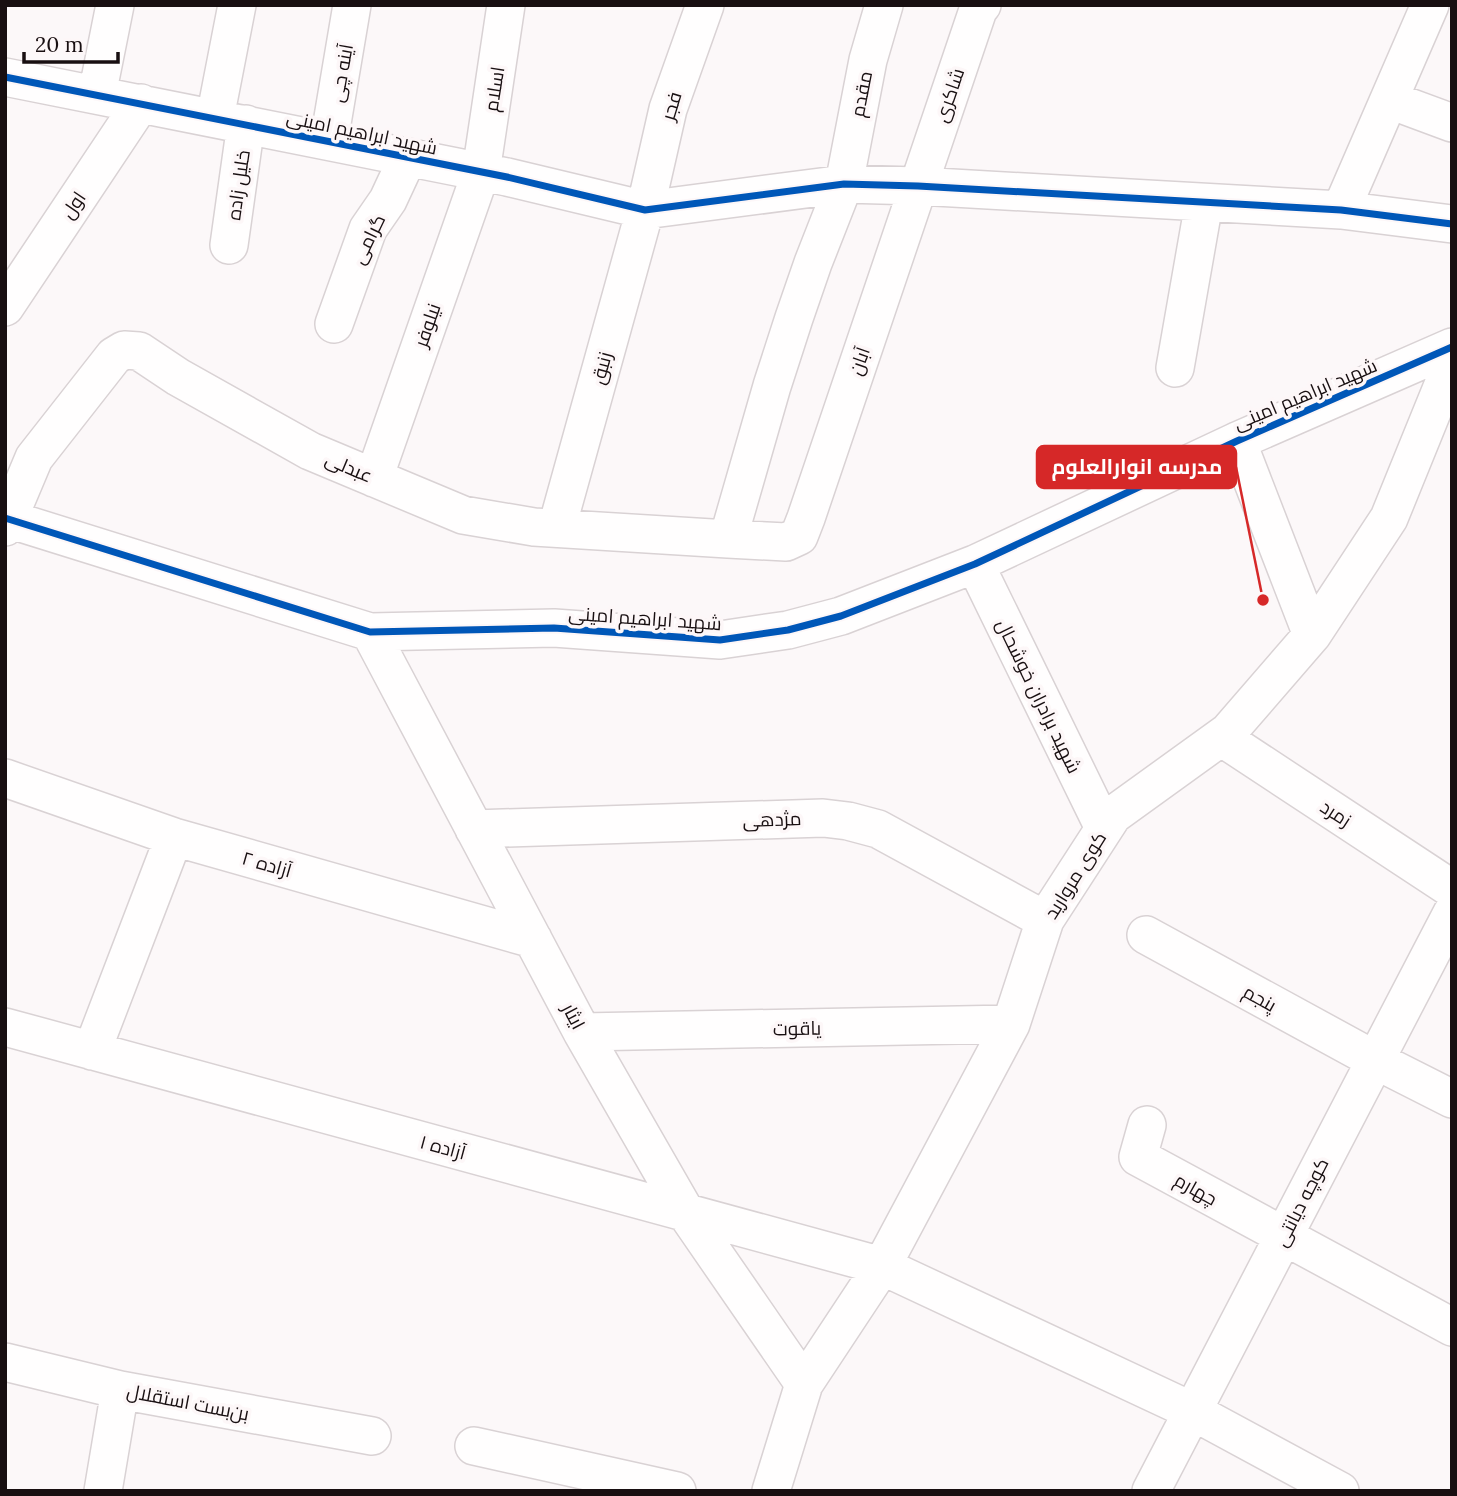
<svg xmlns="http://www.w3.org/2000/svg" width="1457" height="1496" font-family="Lora,Cairo,serif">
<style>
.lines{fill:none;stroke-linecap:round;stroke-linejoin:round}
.minor-casing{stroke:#d9d2d4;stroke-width:40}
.minor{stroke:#fffefe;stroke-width:37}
.cycleway-casing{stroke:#fdf7f8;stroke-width:11}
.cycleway{stroke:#0057b8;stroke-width:7}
.labels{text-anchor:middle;stroke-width:7;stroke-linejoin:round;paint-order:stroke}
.street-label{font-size:19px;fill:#180f11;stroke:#fdf7f8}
.leader{fill:none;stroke:#d62828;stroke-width:2.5}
.callout-dot{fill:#d62828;stroke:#fdf7f8;stroke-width:2.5}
.callout{fill:#d62828;stroke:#d62828;stroke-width:2.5}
.callout-label{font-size:21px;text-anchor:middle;font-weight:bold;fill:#fff}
</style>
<rect width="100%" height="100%" fill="#fcf8f9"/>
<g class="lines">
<!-- minor casing -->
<g class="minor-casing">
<path id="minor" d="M5,77L507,177L645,210L844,184L918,186L1341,210L1452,224
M97,95L115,5
M1390,100L1452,123
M215,118L237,5
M329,141L352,5
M1341,210L1430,5
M229,245L246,124
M5,307L141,103
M334,324L368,229L388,200L408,157
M1175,368L1204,203
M1237,441L1312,635
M374,478L481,172L506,5
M5,518L370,632L554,628L720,640L788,630L841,616L975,564L1237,441L1452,347
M5,527L34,458L114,356L124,350L139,351L178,377L310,451L463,515L534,527L728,539L786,542L799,536L806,518L978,10L982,5
M557,527L645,210L668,109L705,5
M728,539L772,386L794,318L813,263L844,184L868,60L884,5
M975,564L1104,828
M370,632L582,1032L686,1213L804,1384
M1221,737L1452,889
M5,778L174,837L533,939
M474,829L823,818L848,821L878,829L1045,920
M1146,935L1375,1060L1452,1099
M5,1027L882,1266L1192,1411L1340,1491
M582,1032L1011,1024
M92,1051L174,837
M1147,1125L1138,1157L1452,1327
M5,1362L120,1390L372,1436
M474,1446L677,1491
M103,1491L120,1390
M771,1491L804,1384L882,1266L1011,1024L1045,920L1113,815L1228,732L1312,635L1389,518L1452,363
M1151,1491L1452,913"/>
</g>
<!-- minor -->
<use href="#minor" class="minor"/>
<!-- cycleway casing -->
<g class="cycleway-casing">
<path id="cycleway" d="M5,77L507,177L645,210L844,184L918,186L1341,210L1452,224
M5,518L370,632L554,628L720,640L788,630L841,616L975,564L1237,441L1452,347"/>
</g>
<!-- cycleway -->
<use href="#cycleway" class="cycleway"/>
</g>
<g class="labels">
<!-- street labels -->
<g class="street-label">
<text transform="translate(341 73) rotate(-80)" y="7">آینه چی</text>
<text transform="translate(494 89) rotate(-81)" y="7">اسلام</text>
<text transform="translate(861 94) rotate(-79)" y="7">مقدم</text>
<text transform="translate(949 95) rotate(-71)" y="7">شاکری</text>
<text transform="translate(671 106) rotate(-73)" y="7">فجر</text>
<text transform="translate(362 132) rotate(12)" y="7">شهید ابراهیم امینی</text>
<text transform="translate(238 185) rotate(-82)" y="7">خلیل زاده</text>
<text transform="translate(73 205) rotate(-56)" y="7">اول</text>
<text transform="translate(368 239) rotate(-64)" y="7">گرامی</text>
<text transform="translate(427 325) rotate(-71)" y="7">نیلوفر</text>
<text transform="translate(859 361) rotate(-71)" y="7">آبان</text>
<text transform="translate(601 368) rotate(-75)" y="7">زنبق</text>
<text transform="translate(1305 394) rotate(-23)" y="7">شهید ابراهیم امینی</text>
<text transform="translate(349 467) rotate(23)" y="7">عبدلی</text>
<text transform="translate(645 618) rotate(4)" y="7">شهید ابراهیم امینی</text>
<text transform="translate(1039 696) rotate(64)" y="7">شهید برادران خوشحال</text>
<text transform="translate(1336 813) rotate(33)" y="7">زمرد</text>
<text transform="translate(772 819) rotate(-2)" y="7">مژدهی</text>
<text transform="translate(267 864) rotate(16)" y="7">آزاده ۲</text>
<text transform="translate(1075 875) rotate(-58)" y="7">کوی مروارید</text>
<text transform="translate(1260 998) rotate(29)" y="7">پنجم</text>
<text transform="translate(574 1016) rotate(62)" y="7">ایثار</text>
<text transform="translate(797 1028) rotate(-1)" y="7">یاقوت</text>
<text transform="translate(443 1147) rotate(15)" y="7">آزاده ۱</text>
<text transform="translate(1196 1189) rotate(29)" y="7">چهارم</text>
<text transform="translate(1301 1202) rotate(-63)" y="7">کوچه دیانتی</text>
<text transform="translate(188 1402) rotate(11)" y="7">بن‌بست استقلال</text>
</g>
</g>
<!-- callouts -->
<path class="leader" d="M1263 600L1236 467"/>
<circle class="callout-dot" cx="1263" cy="600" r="7"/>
<rect class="callout" x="1037" y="446" width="199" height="42" rx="7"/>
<g class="callout-label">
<text x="1137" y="474">مدرسه انوارالعلوم</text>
</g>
<!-- border -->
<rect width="1457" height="1496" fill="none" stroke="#180f11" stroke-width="14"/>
<!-- scale -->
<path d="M24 52v10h94v-10" fill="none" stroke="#180f11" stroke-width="3.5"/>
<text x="35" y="52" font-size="21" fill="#180f11" stroke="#fdf7f8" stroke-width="5" paint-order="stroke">20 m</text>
</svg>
